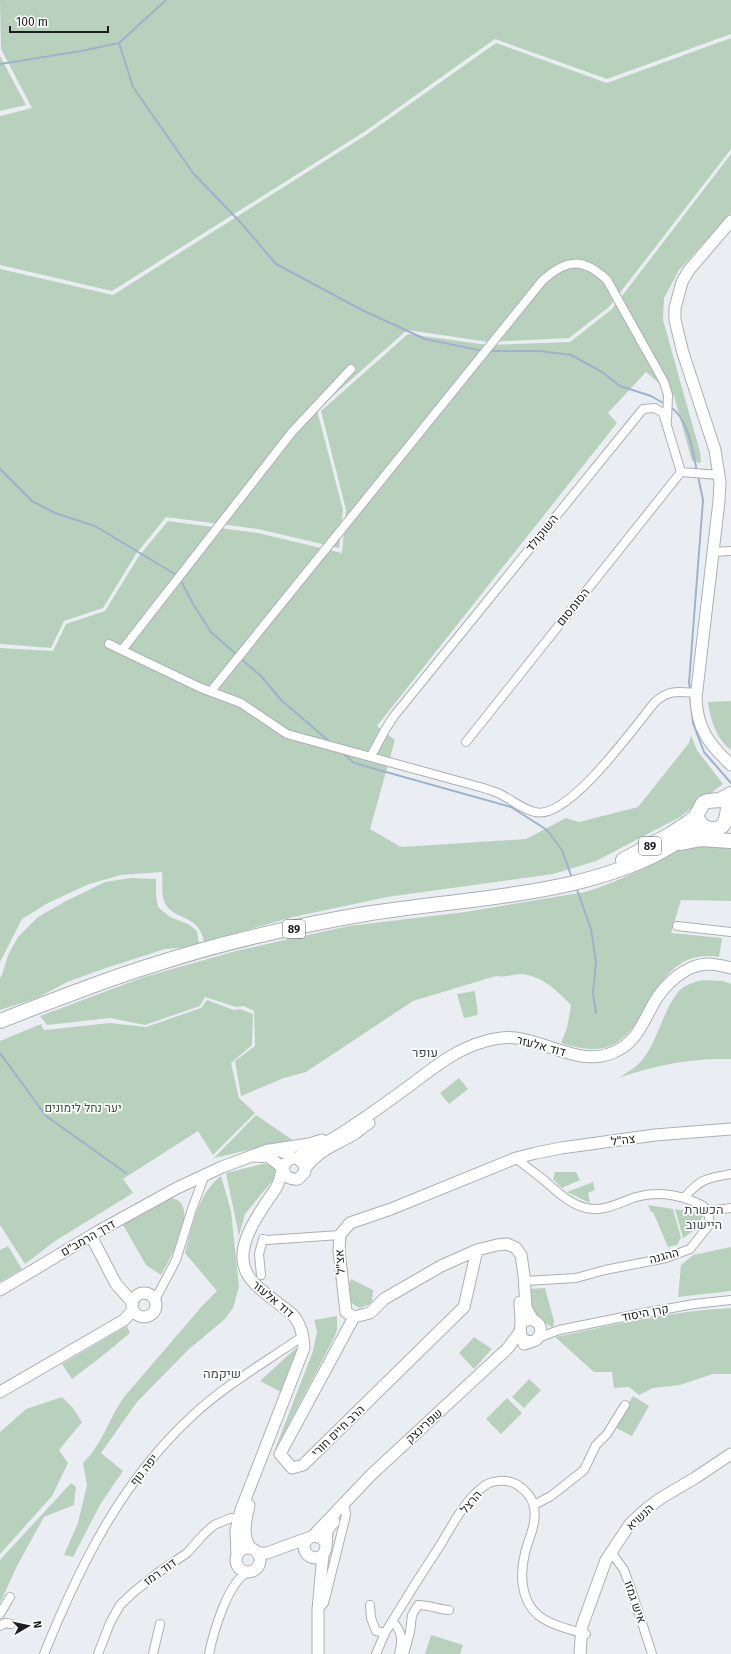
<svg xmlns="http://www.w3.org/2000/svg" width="731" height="1654" font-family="'Fira Sans',Heebo,sans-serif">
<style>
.green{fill:#b8d1bd}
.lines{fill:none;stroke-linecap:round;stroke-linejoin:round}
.stream{stroke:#9eb2cb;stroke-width:2}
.street-casing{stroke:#acb0b5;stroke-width:10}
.secondary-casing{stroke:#acb0b5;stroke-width:13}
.highway-casing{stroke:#acb0b5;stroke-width:16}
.street{stroke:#fff;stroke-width:8}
.secondary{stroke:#fff;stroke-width:11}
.highway{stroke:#fff;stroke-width:14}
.labels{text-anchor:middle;stroke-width:3.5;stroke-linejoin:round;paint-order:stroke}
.shield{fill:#fff;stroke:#616263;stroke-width:1}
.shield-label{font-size:11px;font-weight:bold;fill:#1d1e20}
.street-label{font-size:12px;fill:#1d1e20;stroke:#fff}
.park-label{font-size:12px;fill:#2e5a3a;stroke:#fff}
.neighbourhood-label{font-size:13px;fill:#4a4d51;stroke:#fff}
</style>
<rect width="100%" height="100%" fill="#eaeef3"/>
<!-- green -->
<path class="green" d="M0,0H731V34L607,79L495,39L364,132L112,291L0,265V116L32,108L1,49Z
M731,38V149L609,307L569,338L489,342L407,330L317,410L343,510L339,548L258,529L166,517L136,554L103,608L64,621L51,648L0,644V269L113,295L366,135L496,43L607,83Z
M0,56L26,105L0,111Z
M731,154V213L679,270L664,298L663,320L700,452L701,463L692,461L674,396L646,372L608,413L617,423L377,726L395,740L370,829L401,847L526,839L566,818L579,822L638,807L689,743L691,735L697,750L723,784L680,817L596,861L553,874L387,897L293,917L204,942C199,912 172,922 164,901C161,892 163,881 162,872L121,875L89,884L48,903L22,919L0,962V648L53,651L66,624L105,611L139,556L168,521L258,533L342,553L346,510L321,411L408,334L488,345L570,342L612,309Z
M731,701V750C717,740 710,719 708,702Z
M695,840L731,845V901L681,900L671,933L722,938L719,957C650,946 653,1036 604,1048C590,1051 574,1047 561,1043L567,1028L571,1005C557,991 543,976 521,974C513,974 506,978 496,976L413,1001L306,1072L284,1078L241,1096L235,1061L255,1046L254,1011L244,1006L236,1007L205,997L200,1006L145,1025L110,1018L47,1025L40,1016L144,977L236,951L280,941L349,926L465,912L585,892C623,881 660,860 695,840Z
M131,878L156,879V895L158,907L170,917L188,924L197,931L199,944L194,947L165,949L103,969L67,982L37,998L0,1010V978L2,975L8,955L18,937L38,917L66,901L105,882Z
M703,980L723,981L731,984V1059C691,1058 656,1065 618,1078C628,1072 639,1066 645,1056C658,1039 665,1005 680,990C686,984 695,982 703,980Z
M475,991L478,1015L464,1018L457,994Z
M207,1000L234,1010L240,1009L253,1014L252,1045L231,1063L239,1098L255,1113L213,1155L198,1131L123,1179L133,1193L55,1241L25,1264L0,1225V1041L41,1024L44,1030L110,1023L146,1027L201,1008Z
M459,1078L468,1089L449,1104L440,1093Z
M256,1115L297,1143L275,1144L214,1158Z
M262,1164C271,1164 274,1166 278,1174L245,1214L239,1236L226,1173Z
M555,1172H576L580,1180L562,1188L553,1179Z
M221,1176L231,1211L239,1287L233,1308L225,1319L188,1350L137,1402L101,1453L123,1471L101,1503L73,1557L64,1555L78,1523L87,1485L83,1463C102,1445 109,1418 124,1397L203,1305L217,1291L185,1253C192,1227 198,1193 221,1176Z
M593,1182L595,1190L588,1193L590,1203L567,1192Z
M169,1198C204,1200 169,1261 161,1275L146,1265L123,1225L164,1200Z
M648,1205L673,1209L681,1238L677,1245L668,1247L653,1212H651Z
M675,1209L704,1214L696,1229L683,1238Z
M8,1246L22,1269L0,1282V1250Z
M731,1247V1291L678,1297L681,1265L693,1255Z
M351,1279L373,1290L372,1302L368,1305L360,1308C346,1301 344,1294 351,1279Z
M545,1288L554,1321L553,1328L542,1321L528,1308L527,1289Z
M731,1308V1374H713L680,1385L653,1388L639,1395L629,1387L614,1388L612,1372H594L555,1337C613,1325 672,1311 731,1308Z
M337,1316V1330L334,1338L274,1452L313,1351L317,1331L314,1320Z
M127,1326L130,1333L101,1357L72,1379L62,1364Z
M474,1337L492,1349L474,1369L459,1353Z
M296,1348L299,1351L281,1392L260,1381Z
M529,1379L541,1390L524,1408L512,1397Z
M633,1396L649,1406L632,1436L614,1427Z
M62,1397L73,1408L82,1422L59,1450L68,1463L52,1496L0,1554V1432L26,1409Z
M507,1398L522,1413L501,1434L486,1419Z
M71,1483L76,1487L74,1505L44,1517L17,1566L0,1603V1560Z
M431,1635L463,1645L460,1654H425Z"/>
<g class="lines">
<!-- stream -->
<path class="stream" d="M119,43L133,87L193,173L242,224L276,264L362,310L425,339L483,351
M0,64L81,51L119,43L166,0
M489,351H539L571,355L602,372L620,386L651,396L665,404
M669,406C688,417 693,451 697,472
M0,469L32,501L55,513L95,526L178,576
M180,579L193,604L211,632L237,655
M240,658L261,676L281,700L330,742
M690,690L689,683L703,500L698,476
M690,695L693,723L704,752L731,783
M343,753L354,763L511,807L547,830L562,850L572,878
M576,887L591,929L596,962L593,993L596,1013
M0,1053L46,1116L126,1173"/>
<!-- street casing -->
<g class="street-casing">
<path id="street" d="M713,552L731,551
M109,644L201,688L241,703L287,734L480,787C487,789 494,791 500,794C512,800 522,809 535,812C568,821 635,726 655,702C670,689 678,692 697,693
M122,650L292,432L351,369
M211,691L542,281C566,259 583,257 607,280L664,382L668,395L667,421
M466,742L681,472
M371,756L385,730L394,716L643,409L655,408L663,413L681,472L719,475
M677,926L731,932
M516,1158C524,1165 532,1171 540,1177C554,1188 568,1204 586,1208C605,1212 618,1203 636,1197C654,1192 673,1194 690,1200C706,1206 708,1207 710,1224L690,1249L666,1258L605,1270L576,1278L525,1281
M684,1198C700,1179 707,1178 731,1174
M708,1211L731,1208
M261,1275L259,1254L263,1239L267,1240L340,1235
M155,1300L176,1260L192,1209L205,1174
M538,1338L559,1330L633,1315L694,1304L731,1300
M534,1505L551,1496L584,1470L596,1445L607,1434L625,1405
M611,1552L624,1570L632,1592L652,1654
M370,1605L371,1618L376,1631L385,1633
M318,1610L324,1603L346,1515L345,1507
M0,1614L10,1597
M392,1621C402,1631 403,1640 399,1654
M0,1626L5,1623L11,1624
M44,1654C80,1565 121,1482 192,1416C225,1385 266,1362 303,1336
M98,1654L110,1623L120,1605L135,1591L159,1572L187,1553L204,1534L214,1525L231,1518L243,1519
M153,1654L160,1624
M209,1654C213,1634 228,1581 248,1572
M376,1654L385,1633C403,1603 422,1573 441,1544C453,1524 465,1500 484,1486C492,1480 507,1479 516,1484C524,1489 532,1496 534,1507C537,1524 529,1537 525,1553C520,1573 520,1600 538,1615C550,1625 571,1630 586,1634
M404,1654L410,1632L412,1615L418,1605C429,1605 438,1609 449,1610"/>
</g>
<!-- secondary casing -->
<g class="secondary-casing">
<path id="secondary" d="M731,221L689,270L682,282L675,308V320L683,353L715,450L720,482L719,501L696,698C697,729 709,744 731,765
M276,1149L309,1144L322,1140
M254,1156L269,1157L283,1168
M297,1158C333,1141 368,1116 401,1092C429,1072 452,1050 486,1041C497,1038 510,1036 521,1039C554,1045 588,1069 620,1049C638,1039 645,1018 655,1001C666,983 686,965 707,964C716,964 723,966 731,968
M305,1168C320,1149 334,1146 354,1134C359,1131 364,1126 369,1123
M91,1236L116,1284L133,1303
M0,1290L97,1232L177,1188L222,1167L268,1150C277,1149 285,1152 293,1158
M132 1305a12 12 0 1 1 24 0a12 12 0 1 1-24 0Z
M520,1302C520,1308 521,1315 521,1321C521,1330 517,1338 529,1342
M354,1317L280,1454L292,1468L303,1465L464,1307L477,1250
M533,1320L526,1308L524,1275L521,1255L516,1248L507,1244L497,1245L477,1250L441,1266L384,1299L370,1313L354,1317L346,1312L339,1251L340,1235L350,1223L391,1209L516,1158L536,1153L561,1148L655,1135L731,1129
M524,1344L536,1340C545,1332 540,1318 527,1320
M0,1392L124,1320L133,1310
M249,1505C246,1519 241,1537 251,1548
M313,1536L371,1475L508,1348L519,1333
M326,1544L322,1538L313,1536C295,1543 308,1564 321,1556C328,1552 326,1540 327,1532C328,1528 331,1525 334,1522
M236 1560a12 12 0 1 1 24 0a12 12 0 1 1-24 0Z
M258,1553H267L308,1538
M237,1557L236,1530L241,1510L304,1348C303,1337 302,1328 296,1319C293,1314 287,1310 283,1307C255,1285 231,1272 249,1232C256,1216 267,1202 276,1188C283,1177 280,1157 297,1158L304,1164L305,1172L298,1179C290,1180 284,1176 283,1168
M318,1654V1610L323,1554
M580,1654L582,1626L606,1560L630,1524L645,1510L661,1498L695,1478L731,1454"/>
</g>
<!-- highway casing -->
<g class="highway-casing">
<path id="highway" d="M699,821C702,826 706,829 712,829C731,830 725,808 731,798
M681,843L701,839L731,841
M623,860L671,834L689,822L696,816L703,803L708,801L720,800L731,794
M0,1021C52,1001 103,980 156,964C224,942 295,926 365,914C434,903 505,899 574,883C606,875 639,865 667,848C677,843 695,827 706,828"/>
</g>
<!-- street -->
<use href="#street" class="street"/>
<!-- secondary -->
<use href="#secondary" class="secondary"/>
<!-- highway -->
<use href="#highway" class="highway"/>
</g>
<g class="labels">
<!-- shield labels -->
<g class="shield">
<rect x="639" y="837" width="22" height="18" rx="3"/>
<rect x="283" y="920" width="22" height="18" rx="3"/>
</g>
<g class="shield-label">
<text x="650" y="850">89</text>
<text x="294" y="933">89</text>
</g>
<!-- street labels -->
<g class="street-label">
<text transform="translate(542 533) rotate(-51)" y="4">השוקולד</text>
<text transform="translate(573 607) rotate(-51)" y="4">הסומסום</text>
<text transform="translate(541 1046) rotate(15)" y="4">דוד אלעזר</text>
<text transform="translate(623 1140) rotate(-8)" y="4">צה"ל</text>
<text transform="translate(88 1238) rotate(-30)" y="4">דרך הרמב"ם</text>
<text transform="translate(664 1256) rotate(-15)" y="4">ההגנה</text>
<text transform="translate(340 1262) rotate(-94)" y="4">אצ"ל</text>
<text transform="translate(273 1299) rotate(40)" y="4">דוד אלעזר</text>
<text transform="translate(645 1313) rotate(-11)" y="4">קרן היסוד</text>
<text transform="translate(424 1426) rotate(-42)" y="4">שפרינצק</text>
<text transform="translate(338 1431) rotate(-44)" y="4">הרב חיים חורי</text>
<text transform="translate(144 1470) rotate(-52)" y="4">יפה נוף</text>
<text transform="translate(471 1502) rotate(-50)" y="4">הרצל</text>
<text transform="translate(640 1517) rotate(-43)" y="4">הנשיא</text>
<text transform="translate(160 1572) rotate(-36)" y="4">דוד רמז</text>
<text transform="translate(635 1602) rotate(71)" y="4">איש גמזו</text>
</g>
<!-- park labels -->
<g class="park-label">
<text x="83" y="1112">יער נחל לימונים</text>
</g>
<!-- neighbourhood labels -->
<g class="neighbourhood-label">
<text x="425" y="1057">עופר</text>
<text x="704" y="1214">הכשרת<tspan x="704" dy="15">היישוב</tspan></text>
<text x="222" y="1378">שיקמה</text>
</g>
</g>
<!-- north arrow -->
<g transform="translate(28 1626) rotate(81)" stroke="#ffffff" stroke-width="3" paint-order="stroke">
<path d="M0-3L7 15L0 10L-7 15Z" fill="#1d1e20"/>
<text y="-6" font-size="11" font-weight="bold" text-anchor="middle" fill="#1d1e20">N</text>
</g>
<!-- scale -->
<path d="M10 26v6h98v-6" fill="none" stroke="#1d1e20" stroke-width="2"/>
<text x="16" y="26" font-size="12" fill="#1d1e20" stroke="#ffffff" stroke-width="3" paint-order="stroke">100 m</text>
</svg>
